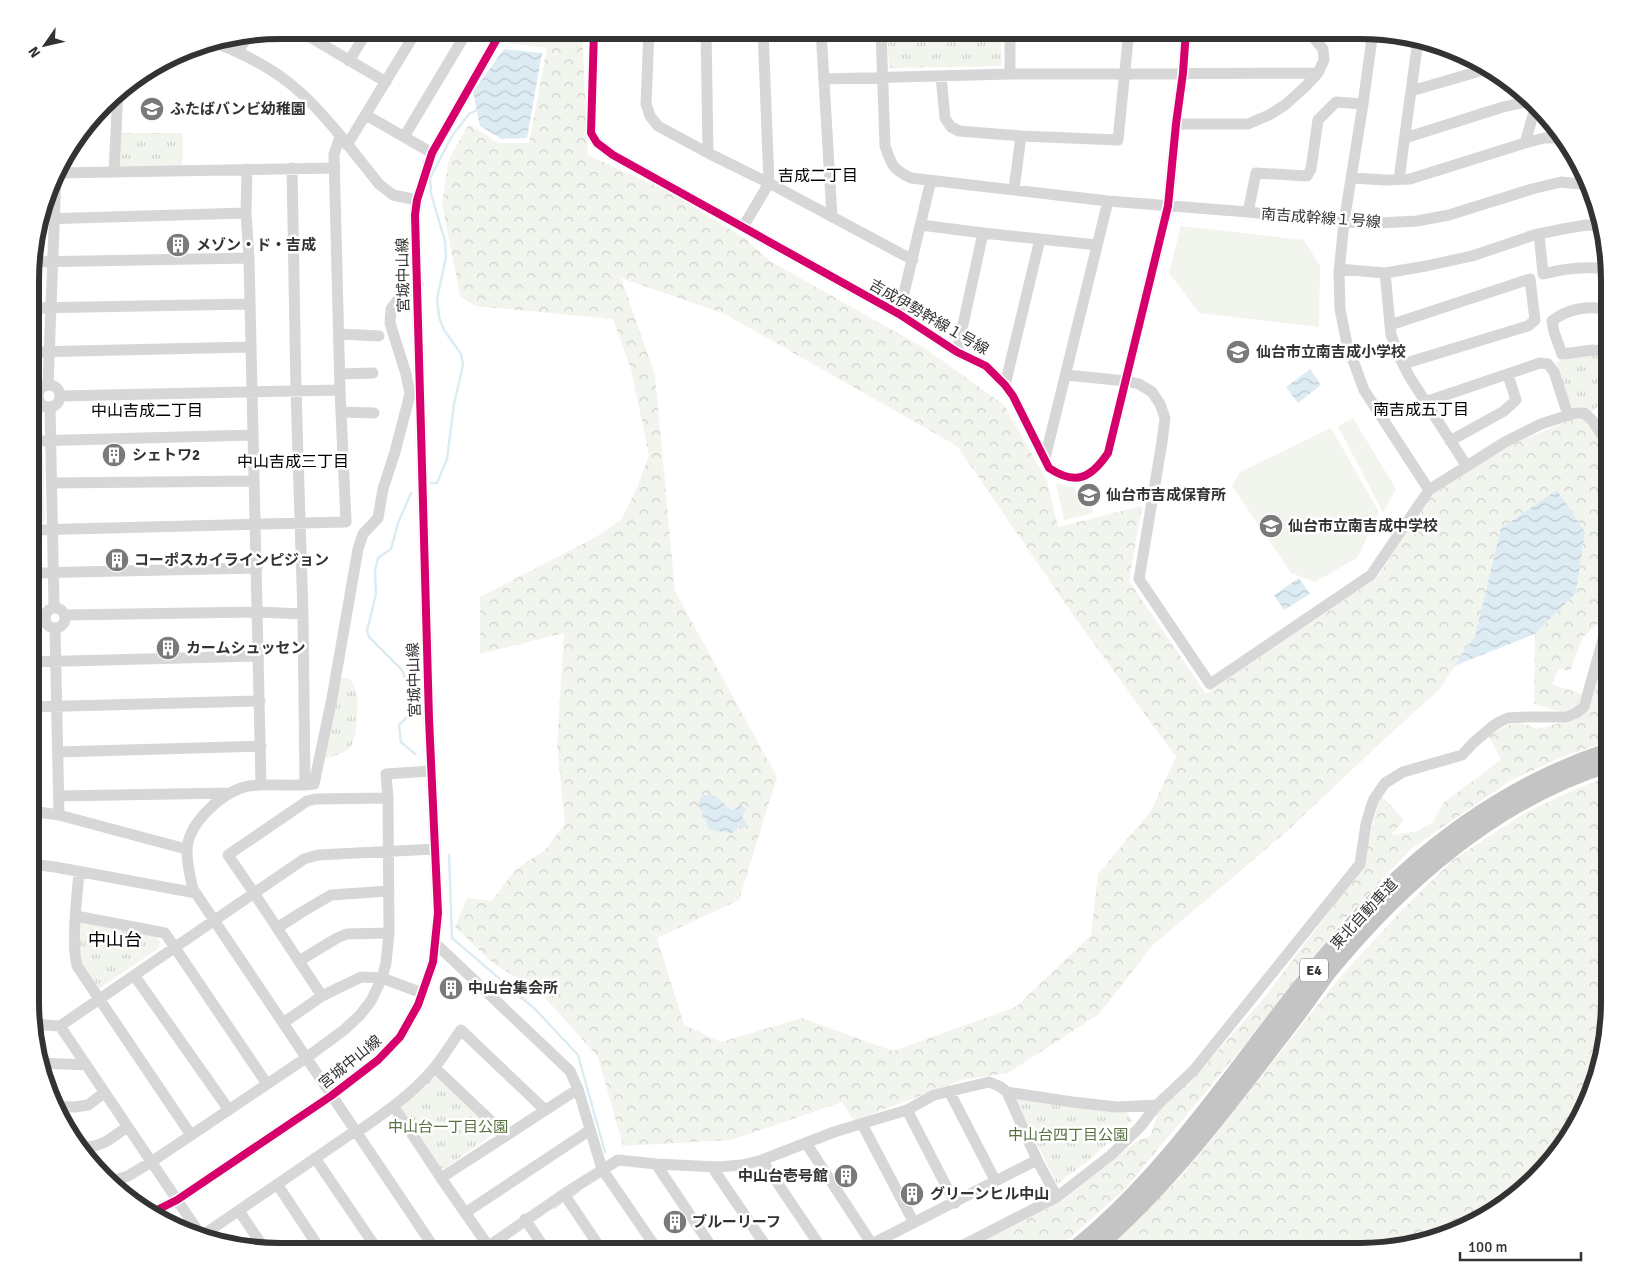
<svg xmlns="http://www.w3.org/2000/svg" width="1640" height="1282" font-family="Signika,'Noto Sans JP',sans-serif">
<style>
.grass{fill:#f1f5ed}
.forest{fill:url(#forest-crowns);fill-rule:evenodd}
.park{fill:url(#park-tufts)}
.water{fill:url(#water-waves)}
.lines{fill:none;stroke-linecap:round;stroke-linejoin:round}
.stream{stroke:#ddebf3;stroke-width:2.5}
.minor{stroke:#d7d7d7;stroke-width:11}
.highway{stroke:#c4c4c4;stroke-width:16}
.cycleway-casing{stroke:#fff;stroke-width:11}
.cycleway{stroke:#d6006c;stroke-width:8}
.labels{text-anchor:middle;stroke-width:5;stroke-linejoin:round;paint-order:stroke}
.shield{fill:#fff;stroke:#707070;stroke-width:1}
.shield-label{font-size:14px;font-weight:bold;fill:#333}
.poi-label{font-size:15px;font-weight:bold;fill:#333;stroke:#fff;text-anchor:start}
.street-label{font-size:15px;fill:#333;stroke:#fff}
.park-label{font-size:15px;fill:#56703f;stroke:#fff}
.neighbourhood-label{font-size:16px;fill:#000;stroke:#fff}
.quarter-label{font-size:18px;fill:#000;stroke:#fff}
.rim{fill:none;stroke:#333;stroke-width:6}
</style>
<defs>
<pattern id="forest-crowns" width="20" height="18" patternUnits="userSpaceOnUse" patternTransform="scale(1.25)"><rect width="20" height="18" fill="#f1f5ed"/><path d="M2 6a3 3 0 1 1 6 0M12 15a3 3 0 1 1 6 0" fill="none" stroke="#cfd2cc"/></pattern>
<pattern id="park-tufts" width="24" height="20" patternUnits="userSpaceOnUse" patternTransform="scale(1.25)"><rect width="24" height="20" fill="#f1f5ed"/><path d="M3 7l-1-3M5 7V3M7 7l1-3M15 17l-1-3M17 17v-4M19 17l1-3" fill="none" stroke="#cfd2cc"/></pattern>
<pattern id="water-waves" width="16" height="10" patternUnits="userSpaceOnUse" patternTransform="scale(1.25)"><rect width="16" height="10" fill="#ddebf3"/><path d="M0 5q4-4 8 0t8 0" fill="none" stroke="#becad1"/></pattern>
</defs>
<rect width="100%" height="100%" fill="#fff"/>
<!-- grass -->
<path class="grass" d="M1181,226L1304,240L1320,266L1319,327L1199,313L1169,273Z
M1353,418L1396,489L1383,513L1338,426Z
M1331,428L1379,512L1357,558L1315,582L1291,573L1232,486L1240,472Z
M1056,483L1075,488L1081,507L1092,506L1093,513L1064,520Z"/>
<!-- forest -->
<path class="forest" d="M514,30H582L588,155L667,191L746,239L770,261L926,349L1004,405L1047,481L1058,527L1142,506L1129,581L1206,694L1377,578L1432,495L1506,447L1582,415L1610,458V613L1583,637L1570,671L1559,669L1551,684L1582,694C1574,721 1553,709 1534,704L1535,634L1576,593L1585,532L1557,490L1501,528L1475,636L1439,690L1390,734L1286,832L1153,945L1099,1014L1008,1073L961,1080L854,1121L842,1102L731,1140L623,1146L598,1057L539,991L494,964L455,927L467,898L492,901L515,870L545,850L565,824L557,746L564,633L480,654V597L596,537L621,520L637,488L649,455L631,369L613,319L475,306L460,296L442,203L449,159L469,124L498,143H529L547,48L508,43ZM621,278L725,314L957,446L1076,619L1176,757L1151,811L1098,874L1091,935L1016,1007L893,1051L802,1018L721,1042L684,1025L657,938L739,900L777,777L675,591L655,375Z
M1609,642L1610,740L1557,759L1510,781L1412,848L1337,927L1257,1030L1124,1190L1054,1252H962L1062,1201L1137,1141L1150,1136L1161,1105L1202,1069L1264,998L1363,867L1378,804L1382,796L1404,820L1391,835L1418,831L1433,822L1443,803L1501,760L1489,736C1505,726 1517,717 1536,729L1569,721L1589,711Z
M1610,776L1609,1019L1591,1098L1548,1167L1499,1210L1456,1233L1360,1252H1102L1182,1176L1341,976L1401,911L1453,860L1525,813L1578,788Z"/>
<!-- park -->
<path class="park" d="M887,30H1000L1002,66L889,68Z
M120,133H183L182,166H119Z
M1585,354L1610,357V396L1590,413L1582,408L1570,406L1556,363L1567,357Z
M32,447H39L43,451L45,521L38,526H32Z
M339,678H349C353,683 356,689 357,696C358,707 357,737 351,746C346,754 332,756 323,759Z
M81,921L154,935L160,942L159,948L96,991L79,968L78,923Z
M434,1076L477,1113L488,1126L489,1137L445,1168L438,1169L398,1107Z
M1018,1098L1127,1112L1132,1121L1093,1157L1057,1184L1015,1099Z"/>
<!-- water -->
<path class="water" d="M504,49L542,53L527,138L502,139L480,126L473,92Z
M1310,369L1321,385L1298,403L1286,387Z
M1557,490L1585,532L1576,593L1535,634L1454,666L1475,636L1501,528Z
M1299,578L1310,594L1284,610L1274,595Z
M704,795C708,796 713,795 716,797C723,800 725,808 733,810L741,805L746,809L742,817L747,825L743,828L739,824L737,829L732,833L710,830C705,822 704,813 698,805L700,798Z"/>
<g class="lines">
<!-- stream -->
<path class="stream" d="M431,483H437L447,459L454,404L463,365L461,354L444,330L439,317L437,299L446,257L445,241L431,194L430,178L452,136L469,114L477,110
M411,493L398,523L391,549L378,558L375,570L376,594L367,631L369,637L402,670L414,701L408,716L399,725L401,742L415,754
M449,855L452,938L536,1010L578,1055L605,1152
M572,1196L579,1191
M554,1208L561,1203"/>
<!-- minor -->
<path class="minor" d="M298,30L386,82
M594,30L591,133L597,143L613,155L899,314L957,352L986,366L1005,385L1013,396L1049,468C1076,486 1091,478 1108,453L1168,206L1176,124L1183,73L1186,30
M649,30L646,104L650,116L658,126L708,153L769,183L913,260
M706,30L708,153
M821,30L832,217
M881,30L885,146C891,164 893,170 911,178L1108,201L1248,212L1344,222L1379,223L1417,221L1449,215L1532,189L1561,182L1589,185
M1010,30V74
M211,41C243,53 276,70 301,93C330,120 354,153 379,184L393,195L417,200
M238,52L248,35
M349,61L368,30
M941,76L945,118L951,127L959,131L1021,136L1118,140L1129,30
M824,79L1010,74L1318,73
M1411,91L1487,69
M1363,104L1344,222L1339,273L1340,309L1347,344L1364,390L1429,490
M366,115L432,153
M1176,124H1248L1269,115L1285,105L1305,87L1318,73L1324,60L1323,49L1313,37L1289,30
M404,137L468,30
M1405,138L1503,107L1525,102H1532
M1525,143L1535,108V105
M347,145L417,30
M292,168L296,391L303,614L305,785
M247,169L246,213L249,258L261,785
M114,172L118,90
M57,173L335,168
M1352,178L1385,180L1410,179L1525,143L1544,138H1560
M1399,179L1418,40
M1014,189L1021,136
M1248,212L1256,173L1307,176L1311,169L1318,120L1336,102L1363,104L1373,31
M42,219L246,213
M921,225L983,233L1097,245
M743,227L769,183L763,30
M1539,234L1543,274C1565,268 1586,266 1609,269
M32,262L249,258
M1339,269L1385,273L1426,266L1472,256L1534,235L1563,229L1586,225L1603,226
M1385,273L1391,335L1401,360L1409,376L1466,465
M418,284L400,297L391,309L390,323L406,374L410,394L395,452L383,489L378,518L363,534L358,549L332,698L314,784C292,787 270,783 249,786C223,790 187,824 187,851C187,864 190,877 193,889L437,1252
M32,308L250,304
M899,314L931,180
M1390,325L1530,279L1535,320L1528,326L1403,364
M339,334L379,336
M32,352L251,347
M957,352L983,233
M1610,352L1593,350L1562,354L1554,332L1552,321C1568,308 1591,305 1610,310
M340,374L373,373
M1066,375L1126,381L1139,384L1152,392L1160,404L1165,418L1162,442L1139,579L1210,684L1371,575L1429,490L1505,442L1541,424L1575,413H1584L1592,420L1610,448
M48,385L56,176
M1005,385L1040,239
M38 396a11 11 0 1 1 22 0a11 11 0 1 1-22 0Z
M60,396L340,390
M1425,402L1540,363L1548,364L1554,372L1568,415
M50,407L54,607
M341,412L374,413
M32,441L253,435
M1450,441L1504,411L1516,400L1508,375
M1045,458L1108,201
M52,483L254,481
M32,530L346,522L340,390L334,154L340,137
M31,573L257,568
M45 618a10 10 0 1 1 20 0a10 10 0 1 1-20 0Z
M65,615L258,612L303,614
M31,619H45
M55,628L59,815
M31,662L259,656
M31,707L260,701
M58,752L261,746
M59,796L229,793
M31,811L59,815L186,849
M31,864L55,867L196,893
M79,872C77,899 71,941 77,966L191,1135
M31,883L32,864
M76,916L165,933L267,1084
M277,928L302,912L331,895L389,891
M435,943L570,1071L578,1089L602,1169L659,1252
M299,961L337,938L347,934L389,933
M134,975L229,1110
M322,996L254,893L228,855L307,801L315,799L388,798
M283,1023L322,996L361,977L382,978L422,993
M32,1024L60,1026L304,859L318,855L435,849
M60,1026L202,1237
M42,1063L86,1065
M435,1068L492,1122L503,1137
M949,1091L995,1180
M1007,1092L1037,1160L1057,1197
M54,1106L75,1107L88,1105L104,1093
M394,1107L441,1178L491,1250
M907,1110L955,1203
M862,1124L914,1223
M363,1128C389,1110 414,1092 434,1068C444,1056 452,1042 461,1030L544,1109
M806,1143L877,1252
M82,1147C102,1148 111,1138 127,1127
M315,1158L379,1252
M762,1160L824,1252
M656,1164L715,1252
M712,1167L770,1252
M441,1178L578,1089
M109,1182L128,1176L151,1162L306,1058L344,1030L360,1015L371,1001L382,978L386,963L389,933L388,798L386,774L431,771
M277,1184L322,1252
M564,1194L603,1252
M239,1211L266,1251
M151,1213L177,1200L331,1096L378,1060L400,1037L418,1005L433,962L438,913L429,719L415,215L417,200L432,153L502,30
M465,1213L590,1130
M525,1219L547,1252
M200,1237L355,1131
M480,1252L564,1194L618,1160L656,1164L718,1167L742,1165L762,1160L834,1132L907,1110L934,1095L989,1082L999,1086L1007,1092L1072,1102L1117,1107L1157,1105
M856,1252L1037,1160
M950,1252L1057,1197L1111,1155L1139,1128L1157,1105L1194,1070L1360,864L1366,824L1371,807L1374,799L1385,783L1403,772L1462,755L1473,743L1493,726L1501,721L1508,718L1527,717H1566L1576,713L1584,707L1604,636L1610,628"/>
<!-- highway -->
<path class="highway" d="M1070,1252C1160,1181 1223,1085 1293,996C1326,954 1361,911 1401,875C1462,819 1532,776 1610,750
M1091,1252C1172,1184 1235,1096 1299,1013C1309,1000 1318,986 1328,973C1401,883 1497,799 1610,764"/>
<!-- cycleway casing -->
<g class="cycleway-casing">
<path id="cycleway" d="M594,30L591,133L597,143L613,155L899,314L957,352L986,366L1005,385L1013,396L1049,468C1076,486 1091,478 1108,453L1168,206L1176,124L1183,73L1186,30
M151,1213L177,1200L331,1096L378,1060L400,1037L418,1005L433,962L438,913L429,719L415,215L417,200L432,153L502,30"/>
</g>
<!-- cycleway -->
<use href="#cycleway" class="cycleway"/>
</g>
<!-- icons -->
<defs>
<g id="school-disc" transform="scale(1.25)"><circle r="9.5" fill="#7a7a7a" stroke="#fff"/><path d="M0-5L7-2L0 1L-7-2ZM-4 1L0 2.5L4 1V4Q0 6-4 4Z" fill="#fff"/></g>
<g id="building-disc" transform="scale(1.25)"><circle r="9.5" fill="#7a7a7a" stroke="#fff"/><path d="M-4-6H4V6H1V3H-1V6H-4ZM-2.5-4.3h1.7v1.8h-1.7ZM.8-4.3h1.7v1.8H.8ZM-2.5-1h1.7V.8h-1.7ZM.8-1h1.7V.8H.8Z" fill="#fff"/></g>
</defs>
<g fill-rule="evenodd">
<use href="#school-disc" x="152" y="109"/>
<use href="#building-disc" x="178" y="245"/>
<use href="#school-disc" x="1238" y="352"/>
<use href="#building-disc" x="114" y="455"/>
<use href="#school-disc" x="1089" y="495"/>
<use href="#school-disc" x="1271" y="526"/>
<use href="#building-disc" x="117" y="560"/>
<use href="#building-disc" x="168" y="648"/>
<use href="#building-disc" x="451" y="988"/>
<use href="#building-disc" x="846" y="1176"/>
<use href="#building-disc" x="912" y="1194"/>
<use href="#building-disc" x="675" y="1222"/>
</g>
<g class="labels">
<!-- shield labels -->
<rect class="shield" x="1300" y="958.5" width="28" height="23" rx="4"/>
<g class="shield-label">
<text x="1314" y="975">E4</text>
</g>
<!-- poi labels -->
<g class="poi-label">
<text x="170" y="114">ふたばバンビ幼稚園</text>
<text x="196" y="250">メゾン・ド・吉成</text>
<text x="1256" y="357">仙台市立南吉成小学校</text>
<text x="132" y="460">シェトワ2</text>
<text x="1106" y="500">仙台市吉成保育所</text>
<text x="1288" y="531">仙台市立南吉成中学校</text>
<text x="134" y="565">コーポスカイラインピジョン</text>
<text x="186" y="653">カームシュッセン</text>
<text x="468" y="993">中山台集会所</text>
<text x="828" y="1181" text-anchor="end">中山台壱号館</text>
<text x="930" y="1199">グリーンヒル中山</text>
<text x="692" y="1227">ブルーリーフ</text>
</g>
<!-- street labels -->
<g class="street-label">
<text transform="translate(1321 218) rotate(4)" y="5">南吉成幹線１号線</text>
<text transform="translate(403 275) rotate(-91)" y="5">宮城中山線</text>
<text transform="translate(929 317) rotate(30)" y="5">吉成伊勢幹線１号線</text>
<text transform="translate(414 680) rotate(-92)" y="5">宮城中山線</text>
<text transform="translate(1364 914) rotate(-47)" y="5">東北自動車道</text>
<text transform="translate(350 1062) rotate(-39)" y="5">宮城中山線</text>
</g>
<!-- park labels -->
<g class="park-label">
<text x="448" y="1132">中山台一丁目公園</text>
<text x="1068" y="1140">中山台四丁目公園</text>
</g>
<!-- neighbourhood labels -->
<g class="neighbourhood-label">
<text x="818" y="181">吉成二丁目</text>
<text x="1421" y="415">南吉成五丁目</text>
<text x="147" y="416">中山吉成二丁目</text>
<text x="293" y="467">中山吉成三丁目</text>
</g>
<!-- quarter labels -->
<g class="quarter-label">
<text x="115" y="946">中山台</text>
</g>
</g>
<!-- crop -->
<path d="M0 0H1640V1282H0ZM280 39H1360A241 241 0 0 1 1601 280V1002A241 241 0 0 1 1360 1243H280A241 241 0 0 1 39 1002V280A241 241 0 0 1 280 39Z" fill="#fff" fill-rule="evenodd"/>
<path class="rim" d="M280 39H1360A241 241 0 0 1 1601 280V1002A241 241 0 0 1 1360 1243H280A241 241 0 0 1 39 1002V280A241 241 0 0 1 280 39Z"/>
<!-- north arrow -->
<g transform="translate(45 45) rotate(236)" stroke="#ffffff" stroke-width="4" paint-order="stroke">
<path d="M0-4L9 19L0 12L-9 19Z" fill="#333333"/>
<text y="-8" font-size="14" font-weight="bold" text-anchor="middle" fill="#333333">N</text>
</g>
<!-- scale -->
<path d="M1460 1252v8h121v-8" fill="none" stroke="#333333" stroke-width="2.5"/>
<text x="1468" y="1252" font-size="15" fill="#333333" stroke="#ffffff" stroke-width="4" paint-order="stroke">100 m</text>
</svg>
